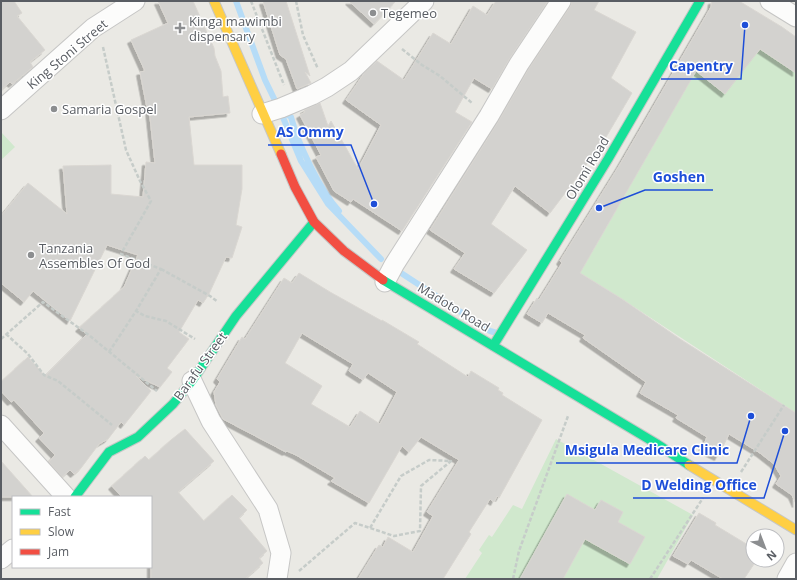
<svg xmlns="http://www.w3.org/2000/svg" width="797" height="580" font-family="'Open Sans',sans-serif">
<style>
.green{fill:#d0e8cd}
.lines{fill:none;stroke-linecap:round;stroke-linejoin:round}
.stream{stroke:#b6dcf7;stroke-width:6}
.building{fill:#d3d2cf;stroke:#dad7d2;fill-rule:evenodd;filter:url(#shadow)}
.street-casing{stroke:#c6c6c5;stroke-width:21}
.fast-casing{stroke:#c6c7c6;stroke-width:11}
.slow-casing{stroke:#c6c7c6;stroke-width:11}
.jam-casing{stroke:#c6c7c6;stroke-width:11}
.path{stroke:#c6ccc9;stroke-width:2.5;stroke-dasharray:4 2;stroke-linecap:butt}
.street{stroke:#fcfcfb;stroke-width:19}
.fast{stroke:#16e098;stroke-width:9}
.slow{stroke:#ffcf43;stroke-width:9}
.jam{stroke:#f24e42;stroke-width:9}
.poi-dot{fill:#8c8e90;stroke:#fff;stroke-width:1.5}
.labels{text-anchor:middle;stroke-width:3;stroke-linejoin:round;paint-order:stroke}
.poi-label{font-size:13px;fill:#595d63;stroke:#fff;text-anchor:start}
.street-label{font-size:13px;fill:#595d63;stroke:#fff}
.leader{fill:none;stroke:#1d4ed8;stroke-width:1.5}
.callout-dot{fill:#1d4ed8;stroke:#fff;stroke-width:1.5}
.callout-label{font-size:14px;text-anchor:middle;font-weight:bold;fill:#1d4ed8;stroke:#fff;stroke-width:3;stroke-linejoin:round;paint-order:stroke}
</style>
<defs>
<filter id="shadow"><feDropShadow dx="-3.5" dy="3.5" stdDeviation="0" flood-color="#0004"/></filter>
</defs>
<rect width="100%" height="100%" fill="#eae9e4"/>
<!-- green -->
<path class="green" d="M722,24L796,73V413L622,299L578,272L595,247Z
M1,132L15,147L1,160Z
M556,439L693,515L657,579H465L482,553L479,550L489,535L492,537L513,505L522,509Z"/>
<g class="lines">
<!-- stream -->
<path class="stream" d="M236,1L265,80L282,115L301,161L328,204L381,259
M282,111L291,117C298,144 320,190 339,211
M398,271L490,331L497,333"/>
</g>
<!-- building -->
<path class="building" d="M1,1H14L22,13L17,16L45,50L30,62L33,67L12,84L10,82L1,90Z
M158,1H193L214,48L215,56L221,71L223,97L228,96L230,113L189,117L194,165H242V189L236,225L242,227L232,258L226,257L209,294L203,303L198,300L179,332L189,339L167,368L172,372L160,387L136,376L151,391L124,425L121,422L108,439L99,444L81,468L74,474L70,470L62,477L49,462L55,455L39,438L44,433L14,400L11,402L1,391V382L28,357L45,376L87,334L79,328L124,287L138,255L107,245L70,321L33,291L24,302L1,283V216L28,183L67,214L63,166L111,165V194L143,197L146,162L155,163L149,108H147L140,72L145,71L131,40L168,23Z
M263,1H286L310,76L305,72L311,83L297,89L286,59L280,55Z
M349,1H396L374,24Z
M496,1H548L510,58L492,89L474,78L455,112L472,122L402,231L353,199L351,202L334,191L316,157L321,155L300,115L305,112L304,110L320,103L328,126L331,121L358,169L381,125L346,100L365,72L377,61L404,80L433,33L451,44L473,6L487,15Z
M572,1H599L594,10L636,32L611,78L632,93L602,144L550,213L515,186L491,224L527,250L494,293L454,269L465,253L430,230L498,122L528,70L570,7Z
M712,1H739L782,27L796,37V73L760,49L725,94L696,71L580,273L622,299L680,339L796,413V504L792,495L776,484L781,476L774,464L760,453L729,434L718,457L702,449L707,437L676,418L678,415L640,393L646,382L583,338L585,335L548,313L542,323L527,314L537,298L539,300L562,263L560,261L619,166L711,7Z
M299,273L330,292L382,321V320L419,342L417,344L468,377L471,371L499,388L498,390L503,393L502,395L542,420L499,498L497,496L494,502L490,499L469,532L471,534L443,579H358L379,545L383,547L388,537L413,552L433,516L427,512L459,460L421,437L409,452L402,446L369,503L331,481L335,478L296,455L287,451L286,452L223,419L216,405L214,392L220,382L217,379L242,337L245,339L284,278L292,283ZM302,333L353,364L349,371L363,380L368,373L397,392L380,424L360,411L350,427L311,404L322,386L285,363Z
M185,429L214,461L178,492L204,521L232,495L247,510L239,518L267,551L259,558L263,563L245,579H151V497H122L112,486L145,456L149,460L171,440Z
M1,461L33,497H1Z
M567,494L595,510L601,500L623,512L618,522L645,537L630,564L585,539L563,579H520Z
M699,513L716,523L715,525L753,548V555L751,558L756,561L744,579H723L691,560L688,564L673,556Z"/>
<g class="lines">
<!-- street casing -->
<g class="street-casing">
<path id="street" d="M770,1L796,17
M1,110L93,28L135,1
M262,114L281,108L312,95L327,87L351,71L424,1
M385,282L394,265L489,116L519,64L561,1
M192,381L211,421L268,509L281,553L277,579
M1,425L66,497
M1,559L13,549
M787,579L796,563"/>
</g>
<!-- fast casing -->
<g class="fast-casing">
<path id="fast" d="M383,280L657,444L689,465
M493,346L608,159L700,1
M75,497L109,452L138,437L173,404L192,381L236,316L314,222"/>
</g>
<!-- slow casing -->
<g class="slow-casing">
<path id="slow" d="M214,1L281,154
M689,465L796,530"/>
</g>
<!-- jam casing -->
<g class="jam-casing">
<path id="jam" d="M281,154L295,187L314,222L344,251L383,280"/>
</g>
<!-- path -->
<path class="path" d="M251,1L284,85
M296,1L303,35L318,69
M103,47L126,150L140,181L151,201L121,254L161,269L136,311
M402,49L422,65L440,76L472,103
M161,269L210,296L218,302
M6,334L28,354L44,375L58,381L112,425
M1,339L43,302L90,336L157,391
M109,352L136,311L145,316L166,321L195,339
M741,472L784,405
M299,571L355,523L394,536L420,531L421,486L451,461L429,460L401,476L370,528
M513,579L519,551L568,416
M650,579L703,498"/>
<!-- street -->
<use href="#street" class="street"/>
<!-- fast -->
<use href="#fast" class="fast"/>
<!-- slow -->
<use href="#slow" class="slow"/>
<!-- jam -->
<use href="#jam" class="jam"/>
</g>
<!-- markers -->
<g class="poi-dot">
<circle cx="373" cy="13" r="4"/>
<path d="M178 22h4v4h4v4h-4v4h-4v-4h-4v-4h4z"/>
<circle cx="54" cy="109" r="4"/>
<circle cx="31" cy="255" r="4"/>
</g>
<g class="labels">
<!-- poi labels -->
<g class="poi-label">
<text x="381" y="18">Tegemeo</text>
<text x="189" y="26">Kinga mawimbi<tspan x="189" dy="15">dispensary</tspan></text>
<text x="62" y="114">Samaria Gospel</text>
<text x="39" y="253">Tanzania<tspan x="39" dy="15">Assembles Of God</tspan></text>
</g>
<!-- street labels -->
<g class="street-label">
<text transform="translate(67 54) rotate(-40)" y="5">King Stoni Street</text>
<text transform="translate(587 168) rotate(-59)" y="5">Olomi Road</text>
<text transform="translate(454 307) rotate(31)" y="5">Madoto Road</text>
<text transform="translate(200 366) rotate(-54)" y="5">Barafu Street</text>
</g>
</g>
<!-- callouts -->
<path class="leader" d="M745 25L741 79H661M374 204L351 145H268M599 208L645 190H713M751 416L737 463H556M785 431L764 498H633"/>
<g class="callout-dot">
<circle cx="745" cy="25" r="4"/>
<circle cx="374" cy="204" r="4"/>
<circle cx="599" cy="208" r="4"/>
<circle cx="751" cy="416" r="4"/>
<circle cx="785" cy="431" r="4"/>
</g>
<g class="callout-label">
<text x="701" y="71">Capentry</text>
<text x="310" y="137">AS Ommy</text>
<text x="679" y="182">Goshen</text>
<text x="647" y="455">Msigula Medicare Clinic</text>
<text x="699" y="490">D Welding Office</text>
</g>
<!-- border -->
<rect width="797" height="580" fill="none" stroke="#595d63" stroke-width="4"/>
<!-- legend -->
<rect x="12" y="496" width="140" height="72" fill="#ffffff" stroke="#bdbec1"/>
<rect x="20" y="509" width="20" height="6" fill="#16e098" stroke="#bdbec1"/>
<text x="48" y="516" font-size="12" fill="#595d63">Fast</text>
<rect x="20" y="529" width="20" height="6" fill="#ffcf43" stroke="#bdbec1"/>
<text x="48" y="536" font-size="12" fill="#595d63">Slow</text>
<rect x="20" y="549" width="20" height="6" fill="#f24e42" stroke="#bdbec1"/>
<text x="48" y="556" font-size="12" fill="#595d63">Jam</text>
<!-- north arrow -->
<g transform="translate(765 548) rotate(138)"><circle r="19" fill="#ffffff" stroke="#bdbec1"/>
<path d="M0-3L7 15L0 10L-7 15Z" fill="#8c8e90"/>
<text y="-6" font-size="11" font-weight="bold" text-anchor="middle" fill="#595d63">N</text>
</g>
</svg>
